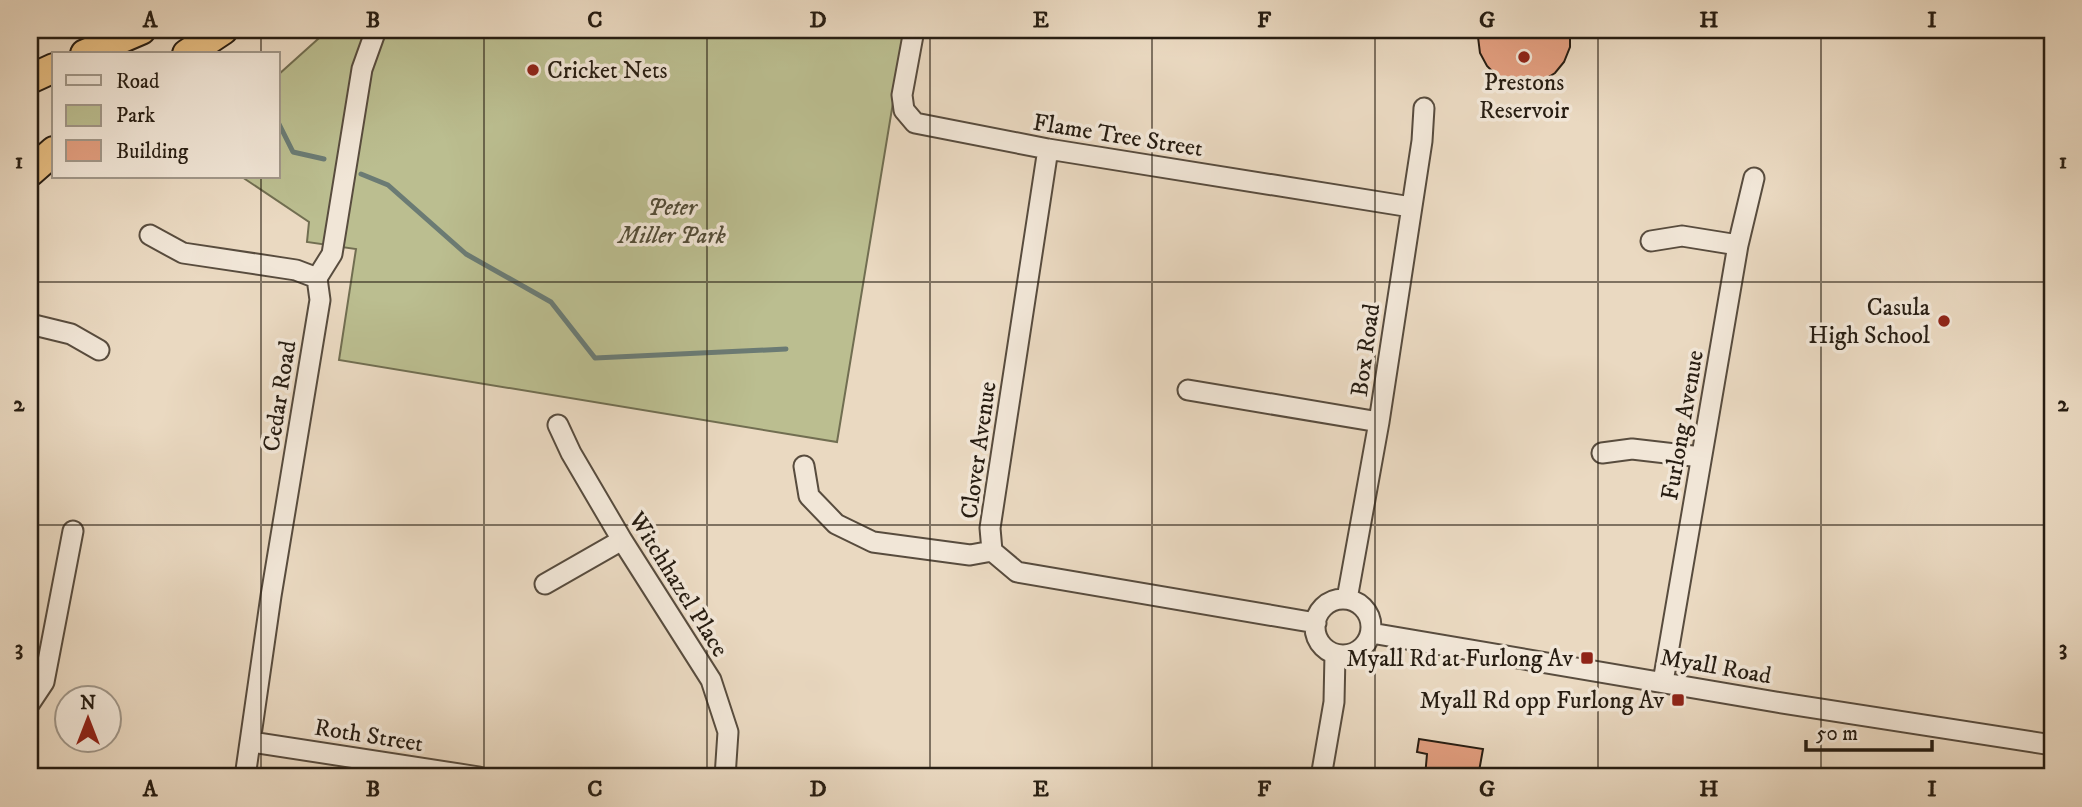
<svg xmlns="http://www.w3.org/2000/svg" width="2082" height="807" font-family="'IM FELL DW Pica',serif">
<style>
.green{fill:#bbbe90;stroke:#716e51;stroke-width:2}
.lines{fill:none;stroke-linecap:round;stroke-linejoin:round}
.stream{stroke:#6b7b74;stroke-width:5}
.building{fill:#e29e7f;stroke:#271d12;stroke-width:2}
.minor-casing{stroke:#584c3e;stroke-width:23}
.highway-casing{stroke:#271d12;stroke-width:32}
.minor{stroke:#f1e6d7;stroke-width:19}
.highway{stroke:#e5bc80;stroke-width:28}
.grid{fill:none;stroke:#271d12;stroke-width:2;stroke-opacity:0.55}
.poi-dot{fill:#8f2418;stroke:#f1e6d7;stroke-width:2.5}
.labels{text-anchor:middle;stroke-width:7;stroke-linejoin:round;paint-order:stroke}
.poi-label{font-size:24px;fill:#271d12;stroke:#f1e6d7;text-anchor:end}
.street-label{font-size:24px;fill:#271d12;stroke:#f1e6d7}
.park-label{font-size:24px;font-style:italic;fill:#534d38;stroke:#f1e6d7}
.neatline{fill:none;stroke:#271d12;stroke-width:2.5}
.grid-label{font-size:23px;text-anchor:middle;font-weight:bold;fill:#271d12}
</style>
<rect width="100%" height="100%" fill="#ead9c1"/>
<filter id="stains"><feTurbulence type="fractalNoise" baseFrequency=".00286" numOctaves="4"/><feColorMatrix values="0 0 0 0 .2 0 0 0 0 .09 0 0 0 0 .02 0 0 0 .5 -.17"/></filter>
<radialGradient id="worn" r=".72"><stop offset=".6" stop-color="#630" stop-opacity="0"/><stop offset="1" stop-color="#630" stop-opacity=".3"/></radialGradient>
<!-- green -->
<path class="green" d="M328,30H905L837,442L339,360L356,249L307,242L309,222L242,177H278V75Z"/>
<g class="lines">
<!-- stream -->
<path class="stream" d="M278,122L293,152L324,159
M361,174L388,185L466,254L551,302L595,358L786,349"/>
</g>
<!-- building -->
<path class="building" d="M1479,30H1570V47L1564,62L1555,73L1542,81L1528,85L1512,83L1498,77L1487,66L1480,53L1478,37Z
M1419,739L1483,749L1478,777H1425L1427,754L1417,752Z"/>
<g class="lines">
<!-- minor casing -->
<g class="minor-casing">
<path id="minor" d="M914,30L902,95L904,110L915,123L1048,149L1411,207
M1048,149L990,528L992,551L1017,572L1316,623
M150,235L183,253L296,270L317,278
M1651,241L1682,236L1738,245
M30,324L71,334L99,350
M1188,390L1379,422
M558,425L571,453L622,540L711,680L728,732L725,777
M1602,453L1632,449L1701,457
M804,466L809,496L836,524L873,542L970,555L992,551
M545,584L622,540
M1315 627a28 28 0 1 1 56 0a28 28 0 1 1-56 0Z
M1347,599L1379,422L1422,141L1424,108
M1371,633L1776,702L2052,745
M1663,682L1738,245L1754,178
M30,703L44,682L73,531
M252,742L479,777
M245,777L271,596L320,300L317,278L332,254L362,69L376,30
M1321,777L1334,702L1335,654"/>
</g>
<!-- highway casing -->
<g class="highway-casing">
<path id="highway" d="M85,54L141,30
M187,54L223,30
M30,79L54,68
M30,172L54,151"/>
</g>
<!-- minor -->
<use href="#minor" class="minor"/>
<!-- highway -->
<use href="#highway" class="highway"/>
</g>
<!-- grid -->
<path class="grid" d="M261,30V54M484,30V777M707,30V777M930,30V777M1152,30V777M1375,30V777M1598,30V777M1821,30V777M261,177V777M30,282H2052M30,525H2052"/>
<!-- markers -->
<g class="poi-dot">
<circle cx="1524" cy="57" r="7"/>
<circle cx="533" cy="70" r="7"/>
<circle cx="1944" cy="321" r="7"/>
<rect x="1580" y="651" width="14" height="14" rx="3.5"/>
<rect x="1671" y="693" width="14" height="14" rx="3.5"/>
</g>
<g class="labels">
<!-- poi labels -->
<g class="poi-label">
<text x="547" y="78" text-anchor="start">Cricket Nets</text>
<text x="1524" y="90" text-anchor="middle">Prestons<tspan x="1524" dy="28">Reservoir</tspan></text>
<text x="1930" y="315">Casula<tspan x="1930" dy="28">High School</tspan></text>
<text x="1573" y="666">Myall Rd at Furlong Av</text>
<text x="1664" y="708">Myall Rd opp Furlong Av</text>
</g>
<!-- street labels -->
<g class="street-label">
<text transform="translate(1118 135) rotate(9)" y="8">Flame Tree Street</text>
<text transform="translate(1365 350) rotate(-82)" y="8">Box Road</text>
<text transform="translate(279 396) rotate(-81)" y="8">Cedar Road</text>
<text transform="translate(1682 425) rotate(-80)" y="8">Furlong Avenue</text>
<text transform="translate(978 450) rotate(-82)" y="8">Clover Avenue</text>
<text transform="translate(679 584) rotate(58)" y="8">Witchhazel Place</text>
<text transform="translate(1716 666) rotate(10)" y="8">Myall Road</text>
<text transform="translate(369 735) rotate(9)" y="8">Roth Street</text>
</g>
<!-- park labels -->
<g class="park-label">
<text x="672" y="215">Peter<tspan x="672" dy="28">Miller Park</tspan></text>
</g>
</g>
<!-- margin -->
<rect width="2082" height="807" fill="none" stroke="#ead9c1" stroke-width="77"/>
<!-- legend -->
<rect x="52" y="52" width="228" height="126" fill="#f1e6d7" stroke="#a09688" stroke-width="2"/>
<rect x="66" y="75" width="35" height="10" fill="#f1e6d7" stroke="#a09688" stroke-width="2"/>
<text x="116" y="88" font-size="21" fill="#271d12">Road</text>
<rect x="66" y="105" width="35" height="21" fill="#bbbe90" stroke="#a09688" stroke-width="2"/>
<text x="116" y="122" font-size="21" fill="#271d12">Park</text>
<rect x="66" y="140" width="35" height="21" fill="#e29e7f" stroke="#a09688" stroke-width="2"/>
<text x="116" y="158" font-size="21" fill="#271d12">Building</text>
<!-- north arrow -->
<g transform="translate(88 719)"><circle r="33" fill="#f1e6d7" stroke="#a09688" stroke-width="2"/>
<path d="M0-5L12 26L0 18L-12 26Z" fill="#8f2418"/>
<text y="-10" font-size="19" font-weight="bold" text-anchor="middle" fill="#271d12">N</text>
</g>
<!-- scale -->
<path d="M1806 740v10h126v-10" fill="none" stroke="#271d12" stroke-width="3.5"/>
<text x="1816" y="740" font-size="21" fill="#271d12" stroke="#f1e6d7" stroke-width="5" paint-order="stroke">50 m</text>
<rect x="38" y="38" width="2006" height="730" class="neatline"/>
<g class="grid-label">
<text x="150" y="27">A</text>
<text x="373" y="27">B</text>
<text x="595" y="27">C</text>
<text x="818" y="27">D</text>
<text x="1041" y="27">E</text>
<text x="1264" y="27">F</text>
<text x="1487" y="27">G</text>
<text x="1709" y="27">H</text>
<text x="1932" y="27">I</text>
<text x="19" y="168">1</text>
<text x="2063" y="168">1</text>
<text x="19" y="411">2</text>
<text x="2063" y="411">2</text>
<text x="19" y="655">3</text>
<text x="2063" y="655">3</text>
<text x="150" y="796">A</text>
<text x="373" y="796">B</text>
<text x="595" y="796">C</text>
<text x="818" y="796">D</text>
<text x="1041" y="796">E</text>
<text x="1264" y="796">F</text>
<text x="1487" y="796">G</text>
<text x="1709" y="796">H</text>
<text x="1932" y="796">I</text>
</g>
<rect width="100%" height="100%" filter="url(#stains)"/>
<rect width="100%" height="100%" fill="url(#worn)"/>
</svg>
